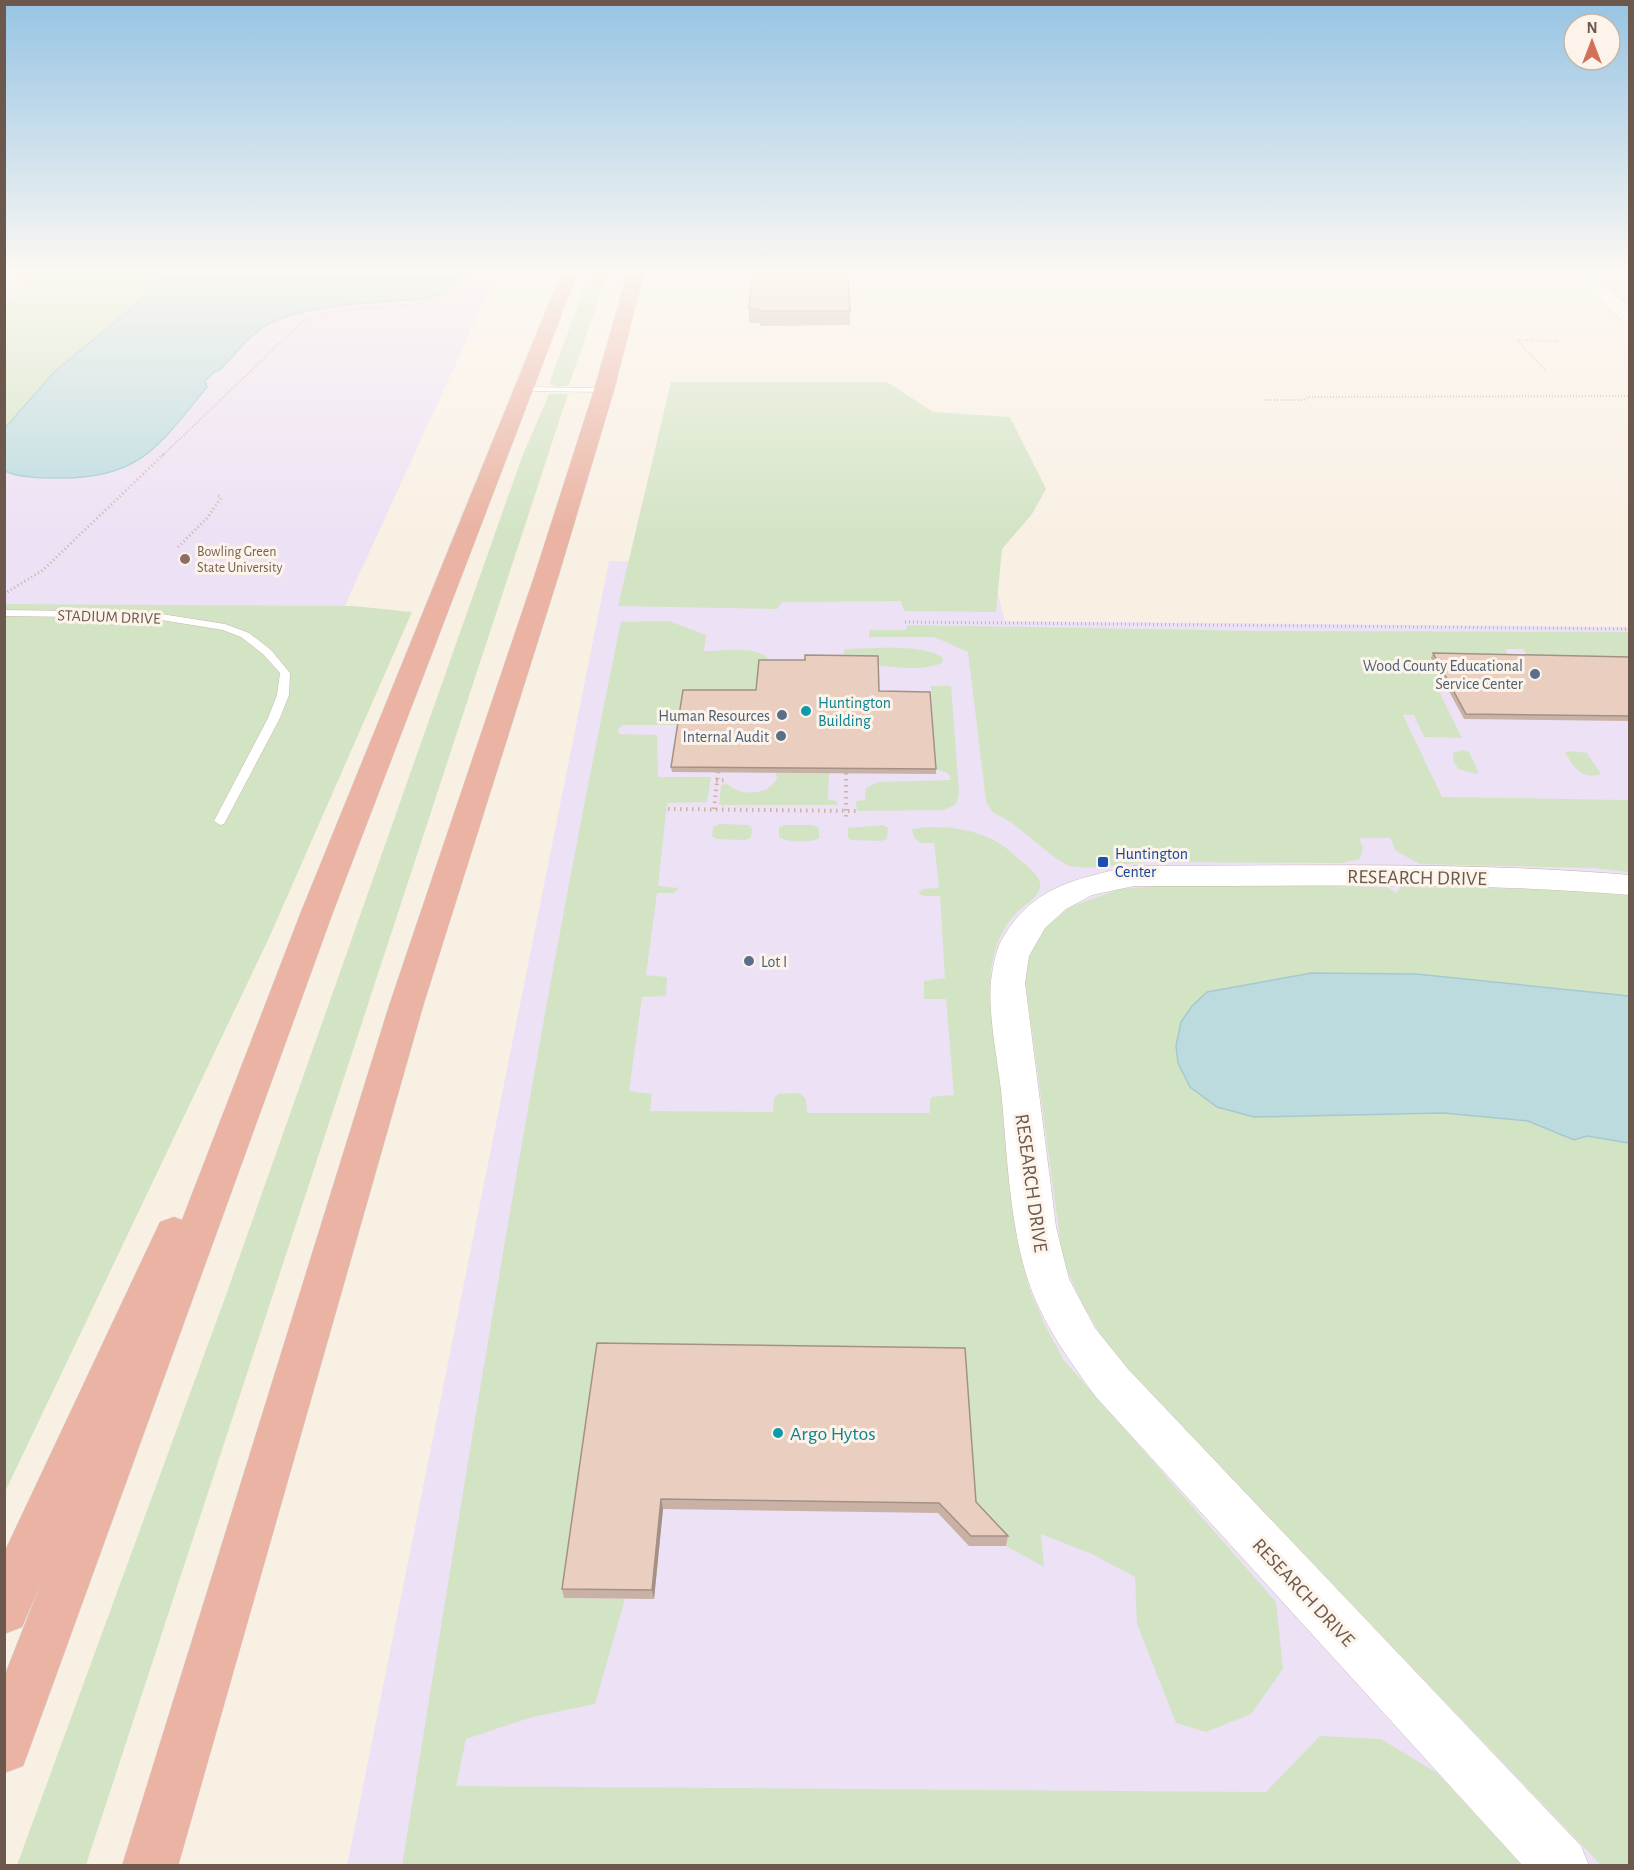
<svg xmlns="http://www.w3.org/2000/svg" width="1634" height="1870" font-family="'Alegreya Sans',sans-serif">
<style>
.industrial{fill:#e9e3de}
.education{fill:#ede1f5}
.green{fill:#d3e4c5}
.water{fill:#bcdbdf;stroke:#a3cacf;stroke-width:1.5}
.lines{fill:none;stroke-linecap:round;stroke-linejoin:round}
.lane-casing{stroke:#c8b8ac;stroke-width:1}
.secondary-casing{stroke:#cdbaad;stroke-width:1}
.highway-casing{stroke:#d6d0cd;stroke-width:1}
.path-far2{stroke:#ceb2a3;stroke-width:2;stroke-dasharray:1 2;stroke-linecap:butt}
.path-far1{stroke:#ceb2a3;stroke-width:3;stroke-dasharray:1 3;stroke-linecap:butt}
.path{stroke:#ceb2a3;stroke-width:4;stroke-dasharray:1.5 4.5;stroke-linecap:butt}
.lane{fill:#fff;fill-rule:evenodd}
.secondary{fill:#fff;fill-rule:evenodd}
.highway{fill:#eab3a3;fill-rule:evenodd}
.wall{fill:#c9b2a5}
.shaded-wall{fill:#a49186}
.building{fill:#eacfc0;stroke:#a49186;stroke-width:1.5}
.education-dot{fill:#8d6e63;stroke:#fcf4ea;stroke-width:2}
.service-dot{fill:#5c6f8a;stroke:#fcf4ea;stroke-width:2}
.culture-dot{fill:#0f9aa8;stroke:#fcf4ea;stroke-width:2}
.transit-dot{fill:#1a4fb4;stroke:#fcf4ea;stroke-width:2}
.labels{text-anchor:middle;stroke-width:6;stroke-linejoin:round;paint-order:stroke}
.far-education-label{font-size:14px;fill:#785e54;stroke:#fcf4ea;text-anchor:start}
.street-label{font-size:16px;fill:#6d584d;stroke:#fcf4ea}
.service-label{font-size:16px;fill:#4e5e75;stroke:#fcf4ea;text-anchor:end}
.culture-label{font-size:16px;fill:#0d838f;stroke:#fcf4ea;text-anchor:start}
.transit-label{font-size:16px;fill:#164399;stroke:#fcf4ea;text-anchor:start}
.near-street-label{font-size:20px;fill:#6d584d;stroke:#fcf4ea}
.near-culture-label{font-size:20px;fill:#0d838f;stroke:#fcf4ea;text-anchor:start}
</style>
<rect width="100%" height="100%" fill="#f9f0e4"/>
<!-- industrial -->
<path class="industrial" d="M1575,269H1629V318Z"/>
<!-- education -->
<path class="education" d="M5,269H499L234,848L5,1284Z
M609,561L991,567L1005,621L1629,627V1865L347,1866Z"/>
<!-- green -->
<path class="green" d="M24,269H169L133,306L55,370L5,428L4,305L14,295Z
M591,269H609L569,385L557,387L549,384Z
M671,382H887L933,412L1010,417L1046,489L1032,514L1002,549L996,612L904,611L901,601L782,602L777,609L618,606Z
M549,394H568L86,1865H17L226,1295L522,457Z
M5,604L353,606L412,612L269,938L5,1492Z
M669,621L706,635L704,651C726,651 762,643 775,666L769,685L679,725H623L618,729L619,734L657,735L658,777H711L707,802L667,803L658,886L678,888L674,893H657L646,975L667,977L666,996L642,997L629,1091L652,1094L650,1111L773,1112L774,1099L778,1094L800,1093L806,1099L807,1113H930V1100L932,1097L954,1095L946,999H924V981L945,978L940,896H924L918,893L923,889L939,888L934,843H921L914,838L912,829C939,824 973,828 997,842C1008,848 1017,858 1026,865C1032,871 1042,878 1040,888C1037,899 1026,904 1018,911C999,930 991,957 990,983L1016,1236L1029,1288L1045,1325L1063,1359L1276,1602L1283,1669L1251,1714L1206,1732L1176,1723L1137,1624L1135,1577L1092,1554L1041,1534L1044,1567L1006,1546L975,1512L599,1353L564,1598L625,1599L595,1704L532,1717L466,1739L456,1786L1266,1792L1320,1736L1381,1739L1437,1773L1522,1865L402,1866C470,1450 535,1034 621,622Z
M908,625L1256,631L1629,632V662L1530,660L1523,649H1505L1510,659L1447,686L1437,687L1462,738L1424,737L1414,715H1403L1442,797L1629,800V872L1595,868L1420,864L1396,851L1390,838H1359L1363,847L1360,859L1342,863L1145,862L1088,868L1069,866L1054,857L1011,822L992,812L986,801L968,652L934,637H869V630H905Z
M845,649C870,649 923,643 943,658L942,663C918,674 869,664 842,660Z
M931,686H951L959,792L956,804L944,810L857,811L856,801L865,800L866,788L878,782L951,780L948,773L935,769Z
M1463,750L1469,752L1479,773L1476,774L1458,769L1453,760V753Z
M1569,751L1587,753L1601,774C1581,780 1575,768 1565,753Z
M776,773H829L828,800L837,801V805H719L721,786L726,783C739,796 768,797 777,778Z
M719,824L749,825L752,829L751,837L746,840L716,839L712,836L713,827Z
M785,825H813L819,828V838C811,843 788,843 779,837V827Z
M883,825L888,828L887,839L881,841L851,840L848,838V828Z
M1187,884L1387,887L1396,893L1401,887L1614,890L1629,893V996L1416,974L1254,1117L1443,1113L1528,1121L1574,1140L1587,1136L1629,1143V1865H1601L1111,1352L1082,1303L1063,1261L1024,971L1038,934L1070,907L1120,889Z"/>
<!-- water -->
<path class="water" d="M168,269H466C460,279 450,290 440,294C424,300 406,300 389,301C350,304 308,306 271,323C250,333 237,352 221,369L214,372L205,381L207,387C159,445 141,479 59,478C42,478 20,478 5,471V428L54,372L133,307Z
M1312,973L1416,974L1629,996V1143L1587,1136L1574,1140L1528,1121L1443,1113L1254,1117L1217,1107L1190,1087L1178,1063L1176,1046L1181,1022L1192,1006L1207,992Z"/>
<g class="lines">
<!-- lane casing -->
<g class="lane-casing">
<path id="lane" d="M521,387L604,388L608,390L604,392L524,391H521Z
M4,610L149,612L225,624L249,633L271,650L290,673L289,695L280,718L224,824L220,825L214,821L268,718L277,695L280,673L263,654L241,637L223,630L149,618L4,616Z"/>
</g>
<!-- secondary casing -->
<g class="secondary-casing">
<path id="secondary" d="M1567,269H1585L1630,308V323L1624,322Z
M1134,866C1299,866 1465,861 1630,875V895C1465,881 1299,887 1134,886L1092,895L1066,909L1045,928L1029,956L1025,983L1056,1227L1069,1279L1095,1328L1128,1369L1581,1846L1589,1866H1523L1096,1397C1070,1361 1042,1323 1028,1280C1009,1223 1007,1150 1001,1090C997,1057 988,1013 991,981C993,968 995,953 1001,941C1031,886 1078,878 1134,866Z"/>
</g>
<!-- highway casing -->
<g class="highway-casing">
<path id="highway" d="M563,269H579L333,912L30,1747L23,1766L4,1773V1677L44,1576L22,1627L4,1634V1553L160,1222L174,1217L182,1220L301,912Z
M629,269H645L614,390L559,574L423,1006L178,1866H122L389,1006L535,574L594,390Z"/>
</g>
<!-- path-far2 -->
<path class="path-far2" d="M1545,370L1517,340L1559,341
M1265,400H1304L1308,397L1630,396
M162,456L302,322C311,319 319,315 328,313C388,300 427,321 475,269"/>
<!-- path-far1 -->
<path class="path-far1" d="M178,547L207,518L221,498L218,495
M4,594L43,570L164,454
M905,622L1630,629"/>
<!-- path -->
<path class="path" d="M846,773V819
M716,781L725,780
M668,809L857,811
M714,809L718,772"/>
<!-- lane -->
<use href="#lane" class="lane"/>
<!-- secondary -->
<use href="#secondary" class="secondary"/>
<!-- highway -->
<use href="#highway" class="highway"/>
</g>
<!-- wall -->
<path class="wall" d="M812,271L850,311V325L760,326V323H749V309Z
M1433,653L1629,657V721L1464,719L1431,658Z
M756,690L879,691L936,769V774L672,772L671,767Z
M597,1343L976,1502L1008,1536L1006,1546H969L938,1513L663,1509L654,1599L564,1598L562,1589Z"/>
<!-- shaded-wall -->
<path class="shaded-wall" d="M661,1499L663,1509L654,1599L652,1590Z"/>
<!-- building -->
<path class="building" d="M769,269H812V271H848L850,311H760V309H749L752,271H769Z
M1433,653L1629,657V716L1466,714Z
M805,655L878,656L879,691L930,692L936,769L671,767L683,690H756L759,660H805Z
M597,1343L965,1348L976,1502L1008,1536H971L939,1503L661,1499L652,1590L562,1589Z"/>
<!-- sky -->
<linearGradient id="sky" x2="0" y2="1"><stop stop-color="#96c4e4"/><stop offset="0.51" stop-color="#fcf8f3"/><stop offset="1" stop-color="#fcf8f3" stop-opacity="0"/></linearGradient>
<rect width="1634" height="531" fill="url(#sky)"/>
<!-- markers -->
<circle class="education-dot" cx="185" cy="559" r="6"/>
<g class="service-dot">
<circle cx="1535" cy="674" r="6"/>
<circle cx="782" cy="715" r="6"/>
<circle cx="781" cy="736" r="6"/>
<circle cx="749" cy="961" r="6"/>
</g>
<g class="culture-dot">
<circle cx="806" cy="711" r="6"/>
<circle cx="778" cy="1433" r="6"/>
</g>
<rect class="transit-dot" x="1097" y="856" width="12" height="12" rx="3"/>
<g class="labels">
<!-- far-education labels -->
<g class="far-education-label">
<text x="197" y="556">Bowling Green<tspan x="197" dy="16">State University</tspan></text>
</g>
<!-- street labels -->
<g class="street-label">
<text transform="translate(109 616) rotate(2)" y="6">STADIUM DRIVE</text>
</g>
<!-- service labels -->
<g class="service-label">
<text x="1523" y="671">Wood County Educational<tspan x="1523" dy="18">Service Center</tspan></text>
<text x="770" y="721">Human Resources</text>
<text x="769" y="742">Internal Audit</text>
<text x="761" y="967" text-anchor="start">Lot I</text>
</g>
<!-- culture labels -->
<g class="culture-label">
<text x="818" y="708">Huntington<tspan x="818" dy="18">Building</tspan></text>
</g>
<!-- transit labels -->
<g class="transit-label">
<text x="1115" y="859">Huntington<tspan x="1115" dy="18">Center</tspan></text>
</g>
<!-- near-street labels -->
<g class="near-street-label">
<text transform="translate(1417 877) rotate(1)" y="7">RESEARCH DRIVE</text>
<text transform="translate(1032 1183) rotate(82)" y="7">RESEARCH DRIVE</text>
<text transform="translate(1304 1592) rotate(47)" y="7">RESEARCH DRIVE</text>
</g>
<!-- near-culture labels -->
<g class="near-culture-label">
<text x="790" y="1440">Argo Hytos</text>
</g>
</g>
<!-- border -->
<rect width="1634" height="1870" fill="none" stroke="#6d584d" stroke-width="12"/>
<!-- north arrow -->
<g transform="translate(1592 42)"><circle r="28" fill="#fcf4ea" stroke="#c3b6ab" stroke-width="1.5"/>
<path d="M0-4.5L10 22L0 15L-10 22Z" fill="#d2705a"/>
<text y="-9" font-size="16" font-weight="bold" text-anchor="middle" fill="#6d584d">N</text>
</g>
</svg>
